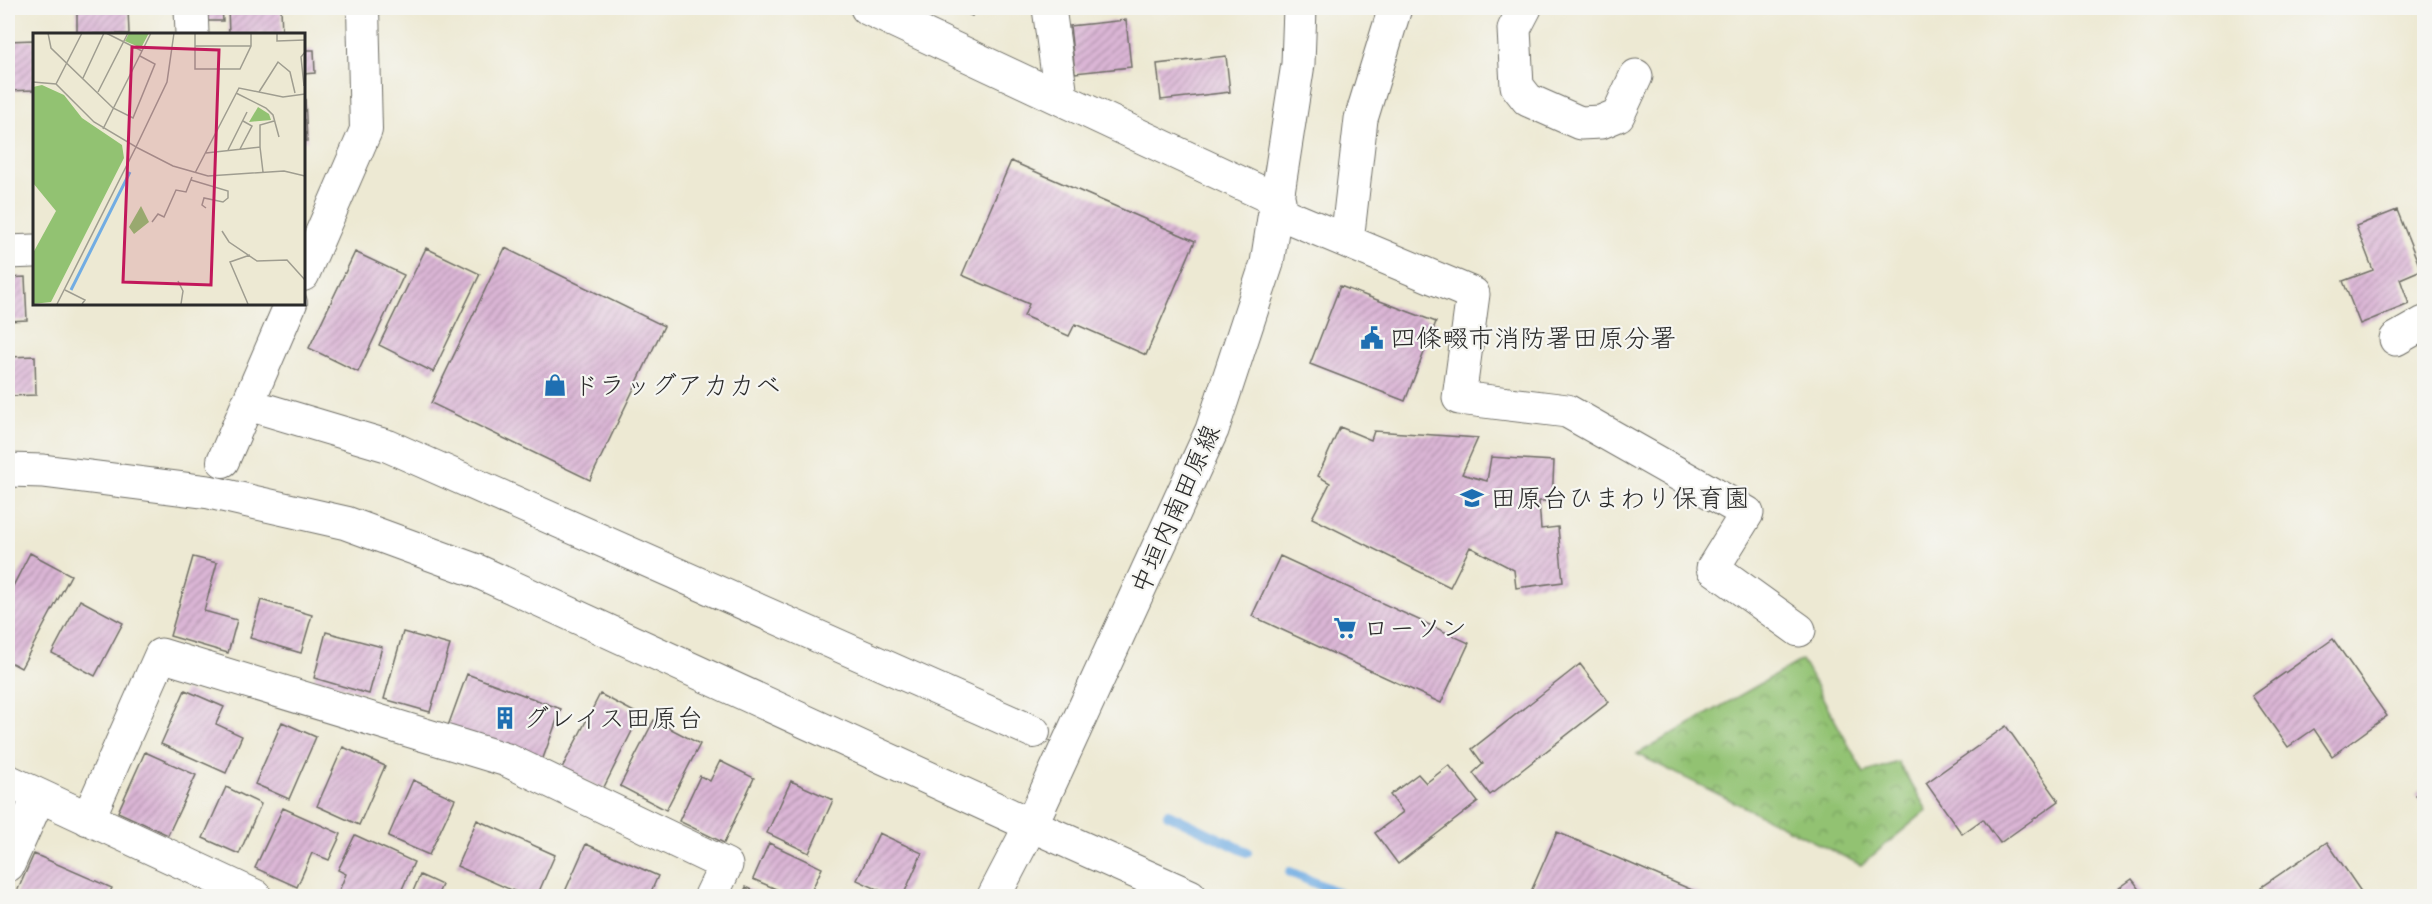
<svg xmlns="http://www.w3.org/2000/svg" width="2432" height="904" font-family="Itim,'Klee One',sans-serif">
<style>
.park{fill:url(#park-crowns);stroke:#5e764e;stroke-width:1.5}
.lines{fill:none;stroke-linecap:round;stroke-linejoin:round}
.stream{stroke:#72ade3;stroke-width:10}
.building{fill:url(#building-hatch)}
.pedestrian-casing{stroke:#6f6e66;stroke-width:34}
.minor-casing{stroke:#6f6e66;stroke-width:35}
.tertiary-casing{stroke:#6f6e66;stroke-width:35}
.secondary-casing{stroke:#6f6e66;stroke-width:35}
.pedestrian{stroke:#fff;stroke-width:32}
.minor{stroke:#fff;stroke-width:33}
.tertiary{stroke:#fff;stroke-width:33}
.secondary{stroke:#fff;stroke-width:33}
.labels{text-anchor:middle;stroke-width:4.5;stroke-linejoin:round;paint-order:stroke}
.poi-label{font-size:26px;fill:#2b2b2b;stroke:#f6f6f2;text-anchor:start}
.street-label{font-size:26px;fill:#2b2b2b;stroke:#f6f6f2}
.inset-river{fill:none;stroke:#72ade3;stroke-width:3}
.inset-road{fill:none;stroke:#9f9d90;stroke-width:1.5}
.view{fill:#c2185b;fill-opacity:0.15;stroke:#c2185b;stroke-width:3}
.inset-edge{fill:none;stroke:#2b2b2b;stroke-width:3}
</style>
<defs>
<pattern id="park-crowns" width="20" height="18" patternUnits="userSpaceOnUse" patternTransform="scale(1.5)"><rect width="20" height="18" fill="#92c272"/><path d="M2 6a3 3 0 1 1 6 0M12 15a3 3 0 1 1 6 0" fill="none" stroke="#779e5e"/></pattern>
<pattern id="building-hatch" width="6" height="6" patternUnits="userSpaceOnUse" patternTransform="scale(1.5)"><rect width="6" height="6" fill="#dbb6d6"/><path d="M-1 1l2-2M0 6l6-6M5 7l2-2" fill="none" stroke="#b294ae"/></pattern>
</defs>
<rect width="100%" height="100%" fill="#f6f6f2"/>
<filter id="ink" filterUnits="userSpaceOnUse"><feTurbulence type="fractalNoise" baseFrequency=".0167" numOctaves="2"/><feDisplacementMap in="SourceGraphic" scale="12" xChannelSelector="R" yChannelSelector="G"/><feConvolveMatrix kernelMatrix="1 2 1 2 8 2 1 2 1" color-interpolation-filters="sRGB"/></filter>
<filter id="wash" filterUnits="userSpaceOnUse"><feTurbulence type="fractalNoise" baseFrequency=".008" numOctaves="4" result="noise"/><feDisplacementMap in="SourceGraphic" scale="24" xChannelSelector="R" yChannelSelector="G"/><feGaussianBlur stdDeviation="1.35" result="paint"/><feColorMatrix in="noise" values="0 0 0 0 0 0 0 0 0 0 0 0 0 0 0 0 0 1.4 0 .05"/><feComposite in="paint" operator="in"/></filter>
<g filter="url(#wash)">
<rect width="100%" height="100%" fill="#ede9d3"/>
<!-- park -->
<path class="park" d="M1802,660L1864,773L1898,762L1927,810L1861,865L1637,754Z"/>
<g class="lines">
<!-- stream -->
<path class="stream" d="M1168,814L1247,852
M1290,872L1345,896"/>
</g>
<g id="blocks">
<!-- building -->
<path class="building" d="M77,8H128L129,34H77Z
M204,8H222L223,21H205Z
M228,8H281L282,34H229Z
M954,8H976L972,16Z
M1070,8H1100V9L1070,12Z
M1161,8H1188V9L1161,12Z
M1126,20L1131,67L1075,73L1070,26Z
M34,40V90L8,91V41Z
M303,50H314L315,73L303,74Z
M1226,56L1230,92L1161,100L1157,64Z
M303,99H305L307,141H303Z
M1011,161L1195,241L1146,355L1075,324L1069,336L1024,316L1029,304L962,275Z
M2397,210L2421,270L2400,279L2409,304L2360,324L2343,281L2373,270L2356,226Z
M426,248L480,274L433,372L379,345Z
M505,248L664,326L590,480L431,403Z
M355,252L404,275L358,372L309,348Z
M25,277L27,320L8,321V278Z
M1340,286L1436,322L1405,401L1310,364Z
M35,356L36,395L10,396L9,357Z
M1340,427L1371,440L1374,431L1478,438L1462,474L1487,481L1491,457L1554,461L1552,501H1539L1541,529L1558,527L1563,582L1516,588L1514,570L1470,547L1450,587L1312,518L1330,483L1318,476Z
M30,553L71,575L21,668L8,661V596Z
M1280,556L1469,643L1441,703L1252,616Z
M193,557L217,563L204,611L237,620L228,653L170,636Z
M80,600L123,623L95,676L52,653Z
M261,600L312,615L301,653L250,638Z
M326,632L382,647L369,694L314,678Z
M403,632L450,645L430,712L384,699Z
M2333,639L2387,716L2332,756L2314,729L2288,747L2252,696Z
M1580,664L1609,702L1490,795L1473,773L1483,764L1472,749Z
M467,674L561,709L542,761L448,726Z
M185,690L224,707L216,724L242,736L226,773L161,744Z
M600,694L640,715L603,789L562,768Z
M654,720L700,744L666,810L620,786Z
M282,722L316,737L289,799L255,784Z
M2006,726L2059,801L2000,843L1983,819L1962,834L1926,783Z
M343,747L385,766L359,825L317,806Z
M145,752L196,775L168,835L118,812Z
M720,761L754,778L724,843L679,821L700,776L710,781Z
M1449,765L1478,802L1398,864L1375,833L1403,812L1390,795L1418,774L1426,783Z
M413,780L455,799L429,855L388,837Z
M791,781L833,800L809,853L767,833Z
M226,787L261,804L239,854L203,838Z
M2424,790V807L2416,795Z
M283,808L341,834L329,860L312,853L297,887L255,868Z
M477,820L555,855L537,896H525L457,866Z
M1557,832L1706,896H1529Z
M879,833L922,853L903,896H892L857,880Z
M355,835L414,862L399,896H351L339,891L346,874L338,870Z
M2327,842L2364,896H2268L2261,887Z
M769,843L822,868L809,896H792L753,879Z
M586,844L658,876L649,896L628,889L625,896H563Z
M34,854L112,888L108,896H15Z
M420,875L442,885L437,896H411Z
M2132,879L2145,896H2108Z
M746,887L766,896H742Z"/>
</g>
</g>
<g filter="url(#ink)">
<use href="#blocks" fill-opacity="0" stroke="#6f6e66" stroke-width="1.5"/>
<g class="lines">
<!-- pedestrian casing -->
<g class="pedestrian-casing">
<path id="pedestrian" d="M303,275L366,130L363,8
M247,404L388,446L1034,732
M223,461L291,303"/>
</g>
<!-- minor casing -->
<g class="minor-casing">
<path id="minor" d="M191,8L192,34
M867,8L1279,201
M1049,8L1061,97
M1525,8L1514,29L1517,86L1528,100L1580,123L1601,122L1618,115L1636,76
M1277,212L1473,294L1459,398L1567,411L1747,513L1713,568L1799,630
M1347,241L1361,119L1395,8
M8,252L34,251
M2396,339L2424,323
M8,781L255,896
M88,819L161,655L507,760L726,865L711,896
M8,865L39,796"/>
</g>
<!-- tertiary casing -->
<g class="tertiary-casing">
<path id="tertiary" d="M8,470L43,471L209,492L346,523L477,571L1031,825L994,896"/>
</g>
<!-- secondary casing -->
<g class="secondary-casing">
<path id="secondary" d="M1190,896L1031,825L1212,430L1267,263L1298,64L1300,8"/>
</g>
<!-- pedestrian -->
<use href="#pedestrian" class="pedestrian"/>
<!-- minor -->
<use href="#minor" class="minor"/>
<!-- tertiary -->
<use href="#tertiary" class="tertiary"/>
<!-- secondary -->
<use href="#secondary" class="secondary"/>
</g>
</g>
<!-- icons -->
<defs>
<g id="civic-bare" transform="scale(1.8)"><path d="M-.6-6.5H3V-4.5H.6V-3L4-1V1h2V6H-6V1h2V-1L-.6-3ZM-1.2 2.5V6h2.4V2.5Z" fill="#1f6fb2" stroke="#f6f6f2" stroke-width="2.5" paint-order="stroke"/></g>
<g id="shop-bare" transform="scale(1.8)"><path d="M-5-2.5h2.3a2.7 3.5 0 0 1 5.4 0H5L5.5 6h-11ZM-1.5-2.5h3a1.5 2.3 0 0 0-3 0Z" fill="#1f6fb2" stroke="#f6f6f2" stroke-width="2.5" paint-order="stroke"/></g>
<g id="school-bare" transform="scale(1.8)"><path d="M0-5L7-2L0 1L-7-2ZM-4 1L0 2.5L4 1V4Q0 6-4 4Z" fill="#1f6fb2" stroke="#f6f6f2" stroke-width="2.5" paint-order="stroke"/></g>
<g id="supermarket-bare" transform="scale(1.8)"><path d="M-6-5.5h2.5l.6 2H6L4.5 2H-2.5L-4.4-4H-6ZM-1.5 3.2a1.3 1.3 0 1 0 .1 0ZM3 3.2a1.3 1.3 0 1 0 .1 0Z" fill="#1f6fb2" stroke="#f6f6f2" stroke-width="2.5" paint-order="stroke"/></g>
<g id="building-bare" transform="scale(1.8)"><path d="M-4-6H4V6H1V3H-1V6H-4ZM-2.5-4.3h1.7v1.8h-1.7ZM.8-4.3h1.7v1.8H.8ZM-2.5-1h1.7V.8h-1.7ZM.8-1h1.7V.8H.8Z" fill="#1f6fb2" stroke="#f6f6f2" stroke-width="2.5" paint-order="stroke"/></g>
</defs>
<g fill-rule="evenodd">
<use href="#civic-bare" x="1372" y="338"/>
<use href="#shop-bare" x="555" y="385"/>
<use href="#school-bare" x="1472" y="498"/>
<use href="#supermarket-bare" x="1345" y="628"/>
<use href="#building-bare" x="505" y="718"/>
</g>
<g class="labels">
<!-- poi labels -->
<g class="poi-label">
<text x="1390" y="347">四條畷市消防署田原分署</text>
<text x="573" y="394">ドラッグアカカベ</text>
<text x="1490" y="507">田原台ひまわり保育園</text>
<text x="1363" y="637">ローソン</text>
<text x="523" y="727">グレイス田原台</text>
</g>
<!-- street labels -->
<g class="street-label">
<text transform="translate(1175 509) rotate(-66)" y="9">中垣内南田原線</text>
</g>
</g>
<!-- overview -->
<g transform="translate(33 33)">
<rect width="272" height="272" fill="#ede9d3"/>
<path d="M9,52L31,62L49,85L89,112L91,125L18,269L0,271V220L23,178L0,150V54Z" fill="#92c272"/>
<path d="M225,74L236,81L238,87L216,89Z" fill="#92c272"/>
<path d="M96,0H116L108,15L92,8ZM108,173L116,189L101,201L96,194Z" fill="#92c272"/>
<path class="inset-river" d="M38,257L97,139"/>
<path class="inset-road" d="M15,0L18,15L80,75L100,85L122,31L107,23M73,0L109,18M162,0V36H207L218,13V0M244,0V8L272,7M162,13H218M50,45L71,0M0,49L23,51L61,89L103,114L134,49L141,0M23,51L49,0M271,53L268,24L272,19M65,59L95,0M226,59L245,29L257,39L262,60M203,60L233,75L240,82L246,104M70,96L118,0M227,114V92L241,88M207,116L219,93L210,88M195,117L214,79M173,120L227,114L230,139M162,140L206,55L250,64L272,61M158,147L195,158V165L190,169L171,165L169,172L173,175M119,189L125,181L131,184L143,157L153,159L159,144M189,198L196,209L224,228L254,227L272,247M145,248L150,258L148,271M32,257L52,267L49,271M24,271L103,114L140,133L175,143L251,138L272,143M215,271L197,229L217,222"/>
<path class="view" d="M99,14L186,17L178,252L90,249Z"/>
<rect width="272" height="272" class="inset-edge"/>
</g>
<!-- margin -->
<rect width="2432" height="904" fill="none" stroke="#f6f6f2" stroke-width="30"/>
</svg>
